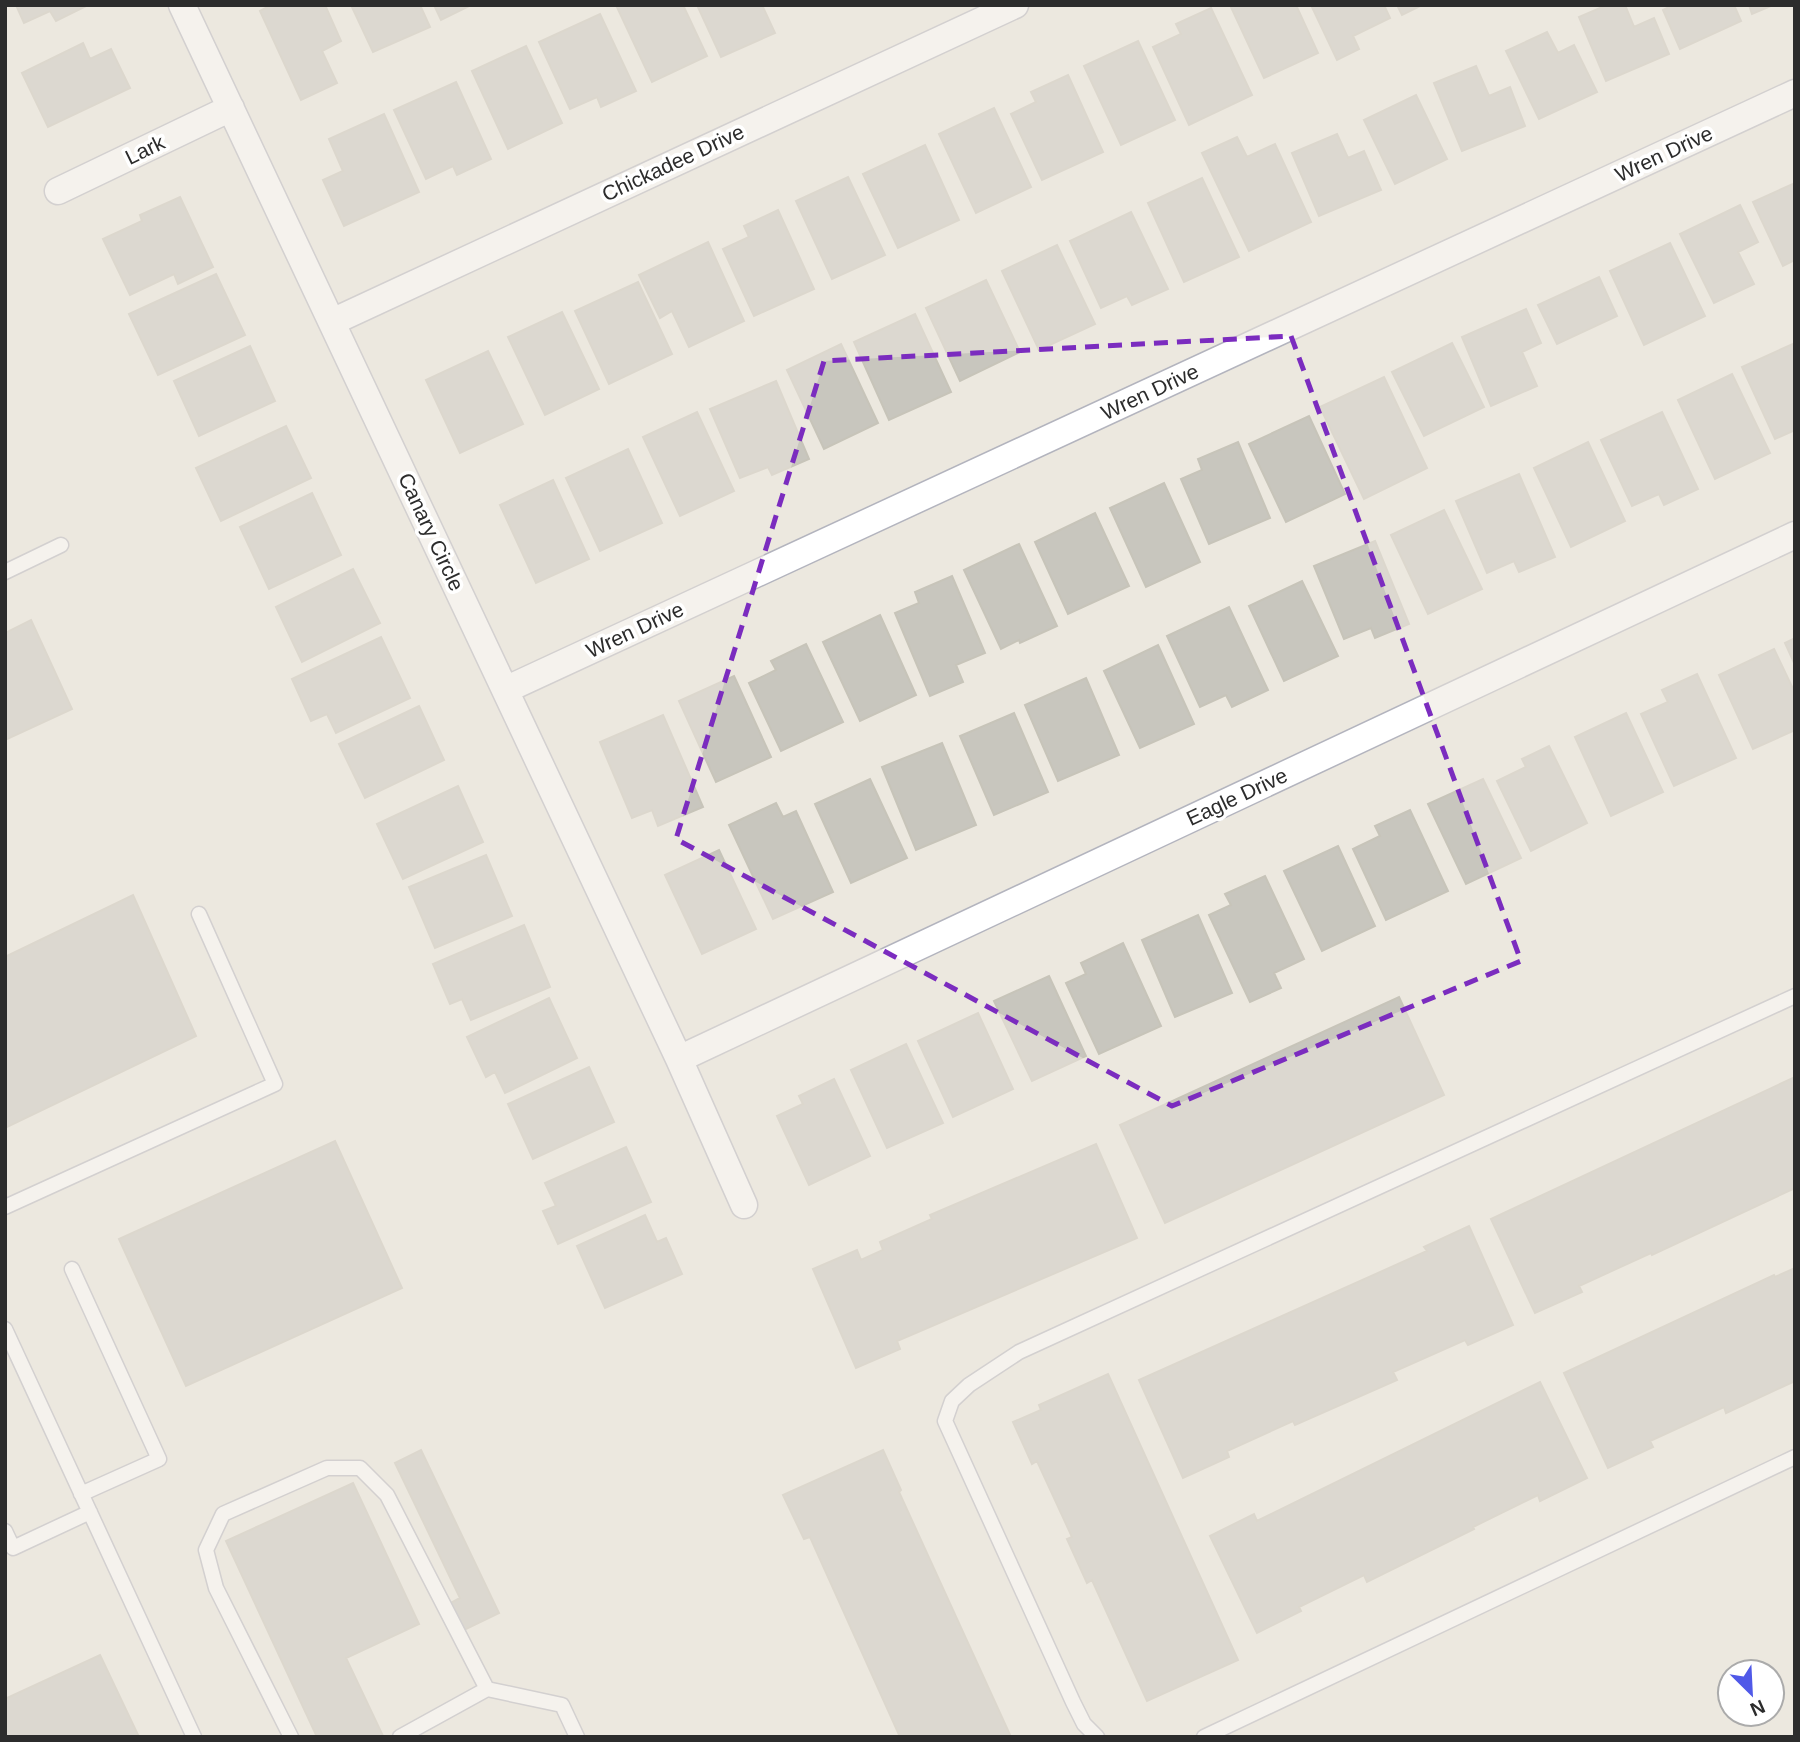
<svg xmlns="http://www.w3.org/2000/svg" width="1800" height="1742" font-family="Helvetica,sans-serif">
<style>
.building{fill:#c8c6be;stroke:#c7c4b9;stroke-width:2}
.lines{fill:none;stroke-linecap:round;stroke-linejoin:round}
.service-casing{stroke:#b3b4be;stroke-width:17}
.minor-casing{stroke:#b3b4be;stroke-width:29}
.service{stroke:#fff;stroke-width:14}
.minor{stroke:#fff;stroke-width:26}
.marked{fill:none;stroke:#7b2cbf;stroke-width:5;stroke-dasharray:14 9;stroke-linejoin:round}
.labels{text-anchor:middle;stroke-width:7;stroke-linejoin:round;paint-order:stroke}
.street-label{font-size:21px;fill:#2c2c2c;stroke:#fff}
</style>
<rect width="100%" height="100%" fill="#ece8df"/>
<!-- building -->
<path class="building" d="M16,5H88L56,21L50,11L24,23Z
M271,5H325L341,41L322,51L337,83L301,100L260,11Z
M351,5H420L430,27L373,52Z
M434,5H471L441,20Z
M616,5H683L707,56L652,82Z
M697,5H762L775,33L721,57Z
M1230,5H1296L1318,53L1264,78Z
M1311,5H1384L1390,18L1353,36L1359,49L1337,60Z
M1397,5H1422L1402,15Z
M1607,5H1625L1634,27L1654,18L1669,54L1606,81L1579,17Z
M1673,5H1734L1741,21L1680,49L1663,10Z
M1749,5H1773L1752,14Z
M1211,8L1252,95L1189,125L1153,47L1181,34L1176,24Z
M600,14L636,91L601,107L597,97L570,109L539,42Z
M1547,32L1558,53L1574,45L1597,92L1539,119L1506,51Z
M1138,41L1175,120L1121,145L1084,66Z
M83,43L90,59L111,49L130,88L48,127L22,73Z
M526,46L562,123L508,149L472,71Z
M1476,66L1489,96L1510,87L1525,126L1462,151L1434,83Z
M1068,75L1103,152L1042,180L1011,114L1036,102L1031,92Z
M456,82L491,159L457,175L453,166L426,179L394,110Z
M1416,95L1447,159L1395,184L1364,120Z
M994,108L1031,187L976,213L939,134Z
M384,114L419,192L344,226L323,180L343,171L329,139Z
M1337,134L1348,158L1364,151L1381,190L1319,216L1292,153Z
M1237,137L1247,157L1275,144L1311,222L1249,251L1202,153Z
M925,145L959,220L898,248L863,174Z
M848,177L885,255L832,279L796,201Z
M1202,178L1239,257L1184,282L1148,203Z
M1795,183V260L1783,266L1753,202Z
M180,197L213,267L178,284L174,274L130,295L103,239L142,221L140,215Z
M1740,205L1758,242L1738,252L1754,284L1714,303L1680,234Z
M778,210L814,289L754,316L723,249L749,237L744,226Z
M1131,212L1168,289L1132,305L1127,296L1101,308L1070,241Z
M708,242L744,321L689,347L672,311L660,318L639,275Z
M1670,243L1705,316L1644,345L1610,271Z
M1057,245L1095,324L1039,350L1002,271Z
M216,274L245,335L158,375L129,314Z
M1599,277L1617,316L1557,344L1538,305Z
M986,280L1020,352L960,381L926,308Z
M638,282L672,354L609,384L575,311Z
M1526,309L1541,343L1522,352L1537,386L1491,406L1462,337Z
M562,312L599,389L545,415L508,337Z
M915,314L951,392L889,420L854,342Z
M1452,343L1484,407L1424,436L1392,372Z
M1795,343V430L1775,439L1742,367Z
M841,344L878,423L824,449L787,370Z
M250,346L275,401L199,436L174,381Z
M488,351L523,424L460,453L426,380Z
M1732,374L1770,453L1715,479L1678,400Z
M1384,377L1427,468L1364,499L1320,407Z
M776,381L809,459L772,475L768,467L740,478L710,409Z
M697,412L734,491L680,516L643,437Z
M1662,412L1698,489L1664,505L1659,494L1632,506L1601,440Z
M1309,416L1345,494L1286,522L1249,444Z
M286,426L311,478L221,521L196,468Z
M1238,442L1270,518L1209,544L1181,479L1202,470L1198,459Z
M1588,442L1625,521L1571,547L1534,468Z
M628,449L662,523L600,551L566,478Z
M1519,474L1555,557L1519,572L1514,561L1487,573L1456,501Z
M553,480L589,559L536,583L500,505Z
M1164,483L1200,562L1146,587L1110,508Z
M312,493L341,555L269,589L240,527Z
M1444,510L1482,589L1428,614L1391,535Z
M1095,513L1129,586L1068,614L1035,542Z
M1375,541L1409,624L1375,638L1371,628L1344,639L1314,566Z
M1019,544L1057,626L1020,643L1019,640L1001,649L964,570Z
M353,569L380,623L302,662L276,607Z
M952,576L985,653L956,665L963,682L930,696L895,613L919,603L915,592Z
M1302,581L1338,656L1284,681L1249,606Z
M1229,607L1268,690L1232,707L1226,695L1200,707L1167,636Z
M880,615L916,695L860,721L823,642Z
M31,620L72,709L5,740V633Z
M381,637L410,698L336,733L327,714L311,721L292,679Z
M1795,638V665L1785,643Z
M806,644L843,722L781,751L749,683L776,670L771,661Z
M1158,645L1194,724L1140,748L1104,671Z
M1774,649L1795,693V730L1753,749L1719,675Z
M1697,674L1736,758L1674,786L1641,714L1668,702L1662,690Z
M734,676L771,757L716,782L679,701Z
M1086,678L1119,755L1058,781L1025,705Z
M419,706L444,760L365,798L339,744Z
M1014,713L1048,792L994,815L960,736Z
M1626,713L1663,792L1611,816L1575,737Z
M663,715L703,807L658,826L652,810L632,818L600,742Z
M942,743L976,825L916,850L882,767Z
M1549,746L1587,823L1531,851L1497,781L1526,767L1522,759Z
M870,779L907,858L851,883L815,804Z
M1483,779L1521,858L1466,884L1428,804Z
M458,786L483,842L403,879L377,824Z
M776,803L783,817L796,811L833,892L773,919L729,825Z
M1410,810L1448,891L1386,920L1353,849L1380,836L1375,826Z
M1338,846L1375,926L1322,951L1284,871Z
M719,850L756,929L702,954L665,875Z
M486,855L512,916L435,948L409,887Z
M1265,876L1304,959L1274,973L1281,988L1250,1002L1209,915L1231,905L1225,894Z
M133,895L196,1036L5,1128V957Z
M1198,915L1232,993L1175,1017L1142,940Z
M524,925L550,987L471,1020L462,999L450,1004L433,964Z
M1123,943L1161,1026L1099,1054L1066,983L1086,974L1081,963Z
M1049,976L1086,1056L1032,1081L994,1001Z
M1399,997L1444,1095L1165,1223L1120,1125Z
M549,998L577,1058L505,1093L495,1072L486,1077L467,1037Z
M978,1013L1013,1089L953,1117L918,1041Z
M906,1044L943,1123L887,1148L851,1070Z
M589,1067L614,1122L533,1159L508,1104Z
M1795,1077V1188L1652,1255L1651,1253L1579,1286L1582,1292L1535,1313L1491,1219Z
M834,1079L870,1156L809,1185L777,1116L803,1104L799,1096Z
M335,1141L402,1288L186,1386L119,1239Z
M1096,1144L1137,1238L897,1341L900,1349L856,1368L813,1269L857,1250L861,1260L883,1250L880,1242L932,1219L930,1215Z
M626,1147L651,1202L558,1244L543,1211L556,1206L545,1183Z
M645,1215L657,1242L666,1238L682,1274L605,1308L577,1246Z
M1469,1226L1513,1325L1468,1345L1465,1340L1393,1372L1397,1380L1295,1425L1293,1421L1227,1451L1229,1457L1183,1478L1139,1380L1427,1251L1424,1247Z
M1795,1268V1381L1726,1413L1724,1407L1650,1441L1653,1447L1608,1468L1564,1373L1774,1275L1775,1277Z
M1108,1374L1238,1660L1147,1701L1092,1580L1087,1583L1067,1539L1072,1537L1037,1461L1032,1464L1013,1422L1041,1410L1039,1405Z
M1540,1382L1587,1478L1540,1501L1538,1495L1473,1527L1474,1529L1367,1582L1364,1575L1299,1607L1301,1611L1257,1633L1210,1536L1254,1514L1257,1521Z
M421,1450L499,1613L462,1631L449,1604L460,1598L395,1463Z
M883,1450L901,1490L899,1492L1011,1737H900L810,1537L804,1539L783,1495Z
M353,1483L419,1624L346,1658L383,1736L317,1737L226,1541Z
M100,1655L139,1737H5V1699Z"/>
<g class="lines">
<!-- service casing -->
<g class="service-casing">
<path id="service" d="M5,572L61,545
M5,1207L275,1084L199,914
M72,1269L159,1459L81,1494
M5,1329L194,1737
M5,1531L13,1548L90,1512
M291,1737L216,1588L206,1550L223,1514L327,1468H360L387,1495L487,1689L562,1705L577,1737
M400,1737L487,1689
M1097,1737L1084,1724L1073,1702L945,1421L952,1401L969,1385L1019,1352L1795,996
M1204,1737L1795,1457"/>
</g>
<!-- minor casing -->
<g class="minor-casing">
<path id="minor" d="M182,5L679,1059L744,1205
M58,191L231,108
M332,322L1015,5
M505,690L1795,93
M679,1059L1795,535"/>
</g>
<!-- service -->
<use href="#service" class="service"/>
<!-- minor -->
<use href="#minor" class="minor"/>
</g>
<!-- marked area -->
<path d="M0 0H1800V1742H0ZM1291,336L1521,961L1172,1106L676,839L824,361Z" fill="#ece8df" fill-opacity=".55" fill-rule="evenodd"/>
<path class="marked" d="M1291,336L1521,961L1172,1106L676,839L824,361Z"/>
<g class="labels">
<!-- street labels -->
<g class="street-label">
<text transform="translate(145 150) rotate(-26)" y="7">Lark</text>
<text transform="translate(1664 154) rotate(-25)" y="7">Wren Drive</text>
<text transform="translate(673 163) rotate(-25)" y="7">Chickadee Drive</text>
<text transform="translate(1150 392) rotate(-25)" y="7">Wren Drive</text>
<text transform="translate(431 532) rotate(65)" y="7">Canary Circle</text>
<text transform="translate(635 630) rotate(-25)" y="7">Wren Drive</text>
<text transform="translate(1237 797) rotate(-25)" y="7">Eagle Drive</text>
</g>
</g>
<!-- border -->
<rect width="1800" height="1742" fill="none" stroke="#2c2c2c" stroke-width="14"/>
<!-- north arrow -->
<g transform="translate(1751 1693) rotate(156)"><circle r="33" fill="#ffffff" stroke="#ababab" stroke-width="2"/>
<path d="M0-5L12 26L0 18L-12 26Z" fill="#5059e8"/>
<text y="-10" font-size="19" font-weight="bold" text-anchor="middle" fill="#2c2c2c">N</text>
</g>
</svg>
